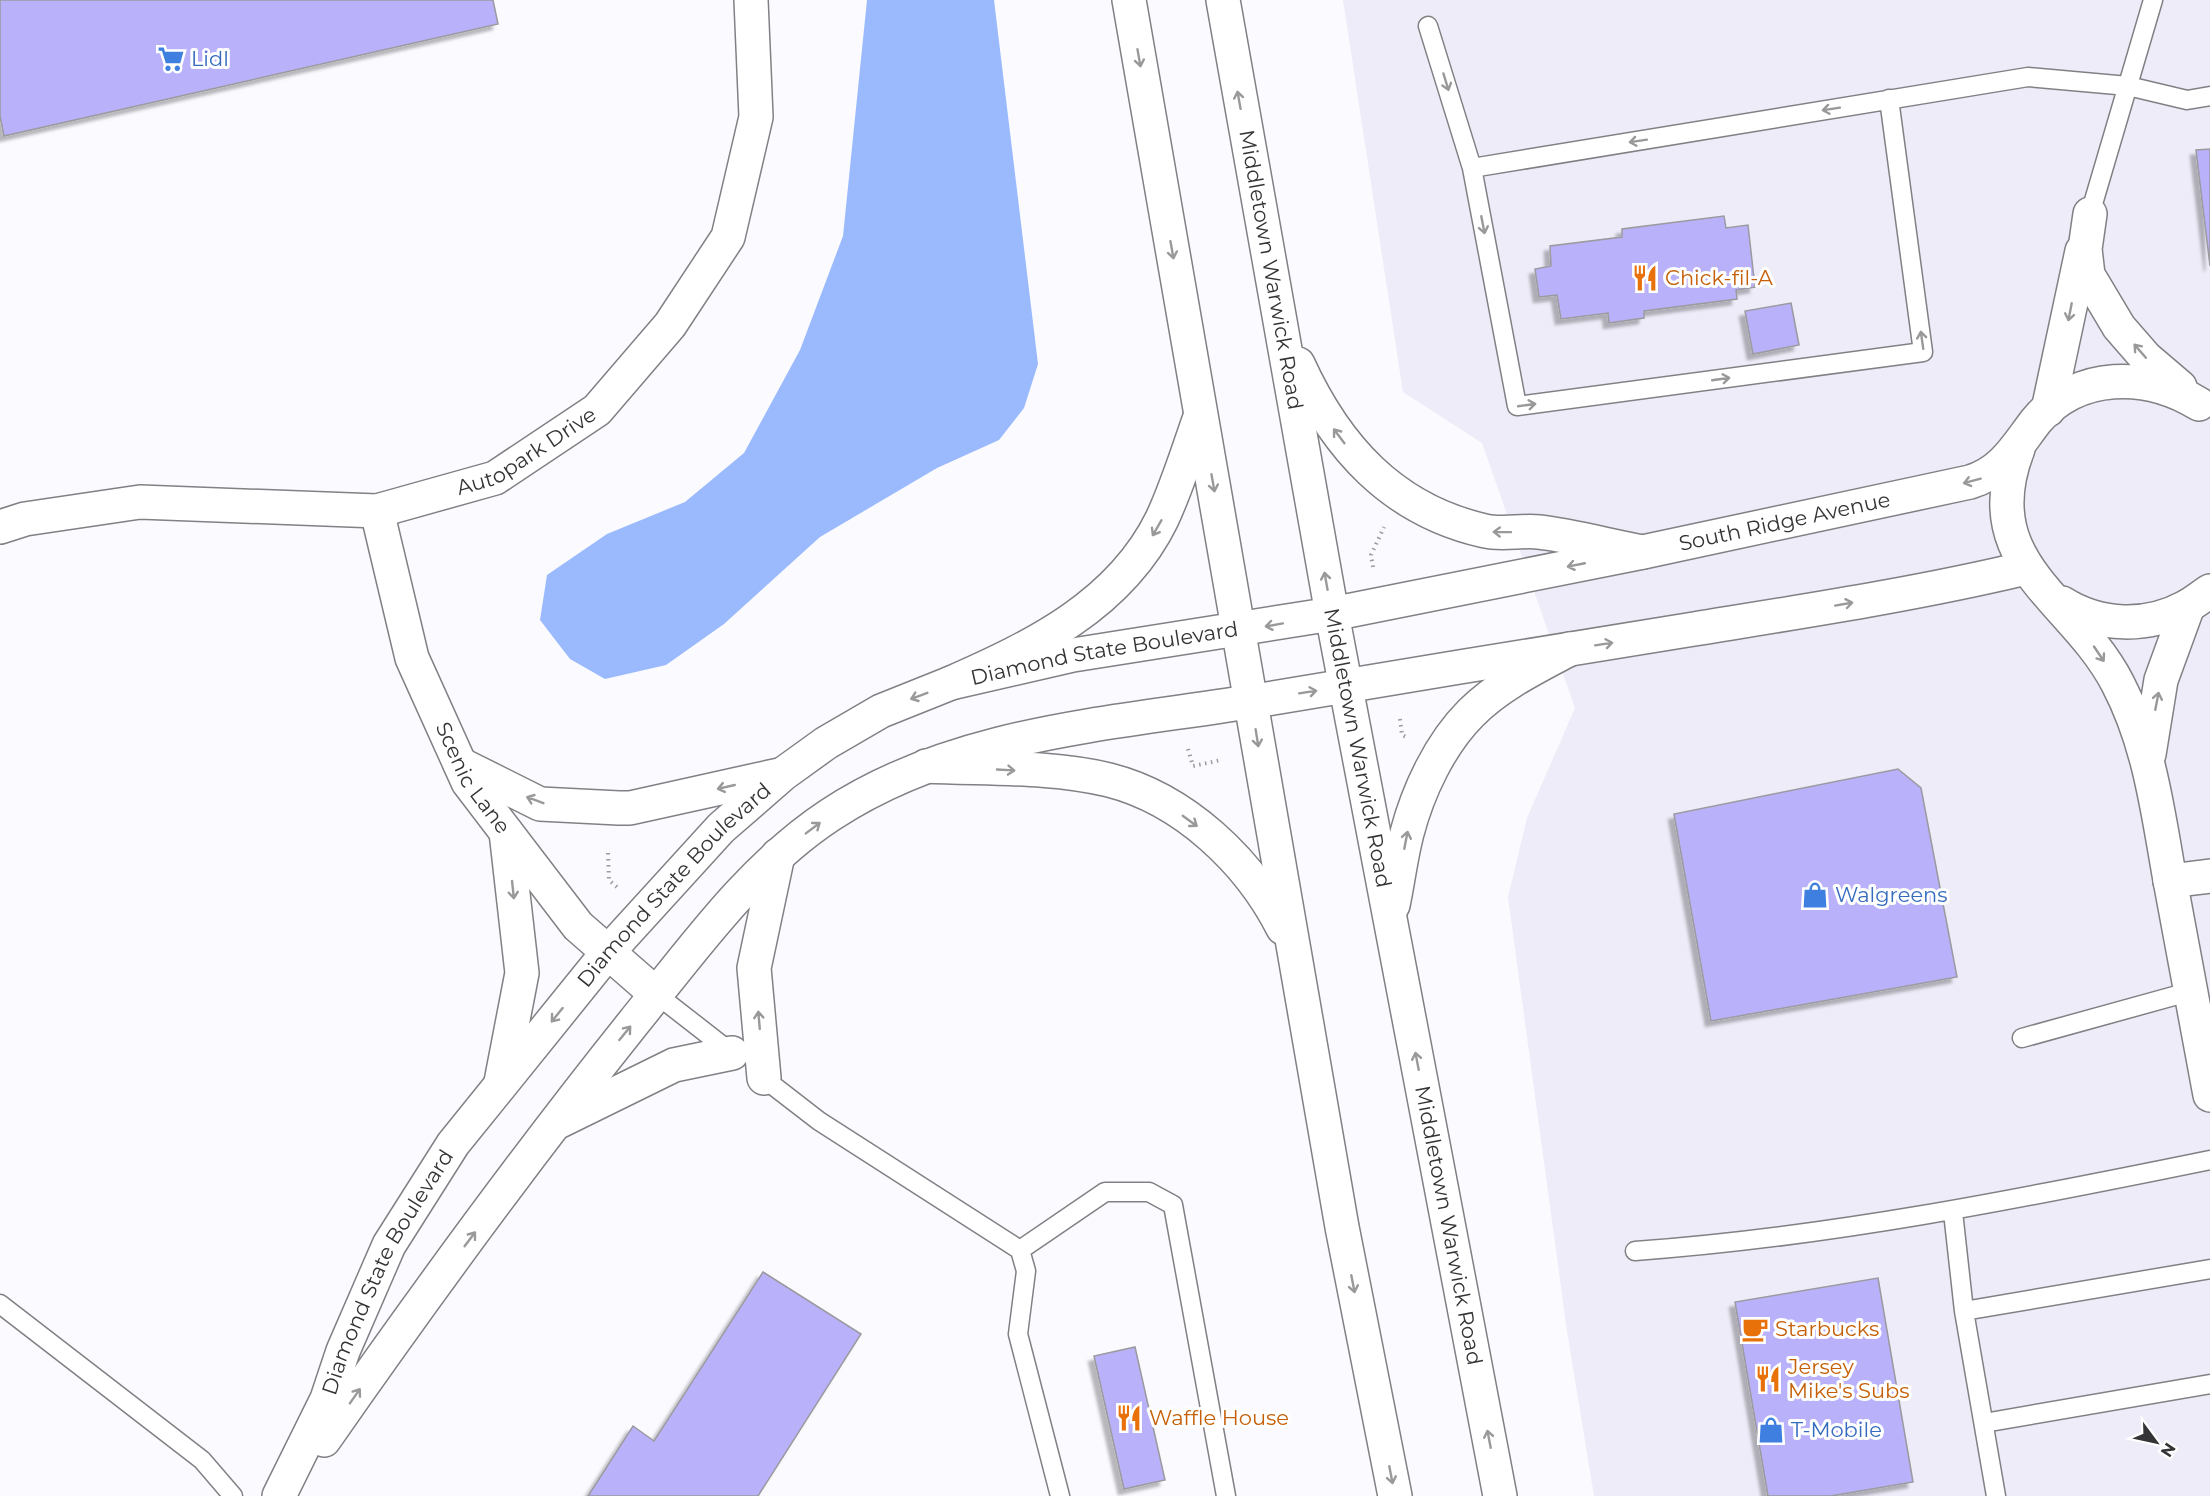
<svg xmlns="http://www.w3.org/2000/svg" width="2210" height="1496" font-family="Montserrat,sans-serif">
<style>
.built{fill:#edecf8}
.water{fill:#9abafd}
.building{fill:#b9b1fa;stroke:#9b9a9f;stroke-width:1.5;filter:url(#shadow)}
.lines{fill:none;stroke-linecap:round;stroke-linejoin:round}
.lane-casing{stroke:#818185;stroke-width:21}
.street-casing{stroke:#818185;stroke-width:36}
.primary-casing{stroke:#818185;stroke-width:36}
.path{stroke:#9c9b9f;stroke-width:4;stroke-dasharray:1.5 4.5;stroke-linecap:butt}
.lane{stroke:#fff;stroke-width:18}
.street{stroke:#fff;stroke-width:33}
.primary{stroke:#fff;stroke-width:33}
.oneway{stroke:#9a999a}
.labels{text-anchor:middle;stroke-width:6;stroke-linejoin:round;paint-order:stroke}
.shop-label{font-size:21px;fill:#366cbe;stroke:#fff;text-anchor:start}
.street-label{font-size:21px;fill:#343335;stroke:#fff}
.food-label{font-size:21px;fill:#c56008;stroke:#fff;text-anchor:start}
</style>
<defs>
<filter id="shadow"><feDropShadow dx="-5.5" dy="5.5" stdDeviation="1.5" flood-color="#0004"/></filter>
</defs>
<rect width="100%" height="100%" fill="#fafaff"/>
<!-- built -->
<path class="built" d="M1343,0H2210V1496H1594L1567,1331L1508,897L1527,818L1575,708L1482,443L1403,392Z"/>
<!-- water -->
<path class="water" d="M867,0H994L1038,364L1024,408L999,440L937,468L820,537L724,624L666,665L605,679L570,659L540,620L547,575L607,534L685,502L744,453L800,350L843,236Z"/>
<!-- building -->
<path class="building" d="M0,0H493L498,24L4,136L0,116Z
M2210,149V266L2196,150Z
M1724,216L1726,228L1748,225L1755,287L1736,290L1737,299L1644,311V318L1609,323L1608,313L1561,319L1557,295L1539,297L1535,269L1551,266L1550,246L1622,237V229Z
M1791,303L1799,345L1753,354L1745,311Z
M1898,769L1921,788L1957,977L1711,1021L1674,814Z
M763,1272L861,1334L758,1496H588L633,1426L654,1441Z
M1878,1278L1913,1482L1831,1496H1768L1735,1302Z
M1135,1347L1165,1480L1124,1489L1094,1356Z"/>
<g class="lines">
<!-- lane casing -->
<g class="lane-casing">
<path id="lane" d="M1428,26L1472,168L1517,406L1923,352L1889,99
M1472,168L2028,77L2128,86L2187,100L2210,96
M2090,214L2153,0
M656,994L733,1054
M2022,1038L2192,991
M757,1073L819,1121L1020,1250L1026,1271L1018,1334L1060,1496
M1953,1212L1964,1311
M1020,1250L1105,1192H1149L1173,1205L1226,1496
M1635,1251C1829,1237 2019,1199 2210,1160
M0,1304L202,1460L233,1496
M1984,1423L2210,1384
M1996,1496L1964,1311L2210,1269"/>
</g>
<!-- street casing -->
<g class="street-casing">
<g id="street">
<path d="M2090,214L2085,249L2088,275L2119,327L2146,358L2180,387"/>
<path d="M2048,410L2082,251"/>
<path d="M2018,449C1973,564 2074,598 2118,684C2150,745 2158,813 2170,880C2183,952 2197,1023 2210,1095"/>
<path id="s1" d="M377,511L412,658L468,782L578,926L656,994"/>
<path id="s2" d="M0,527L25,519L140,502L377,511L495,478L597,410L670,325L728,237L756,117L751,0"/>
<path d="M2062,603C2100,627 2147,628 2186,607C2195,602 2202,596 2210,591"/>
<path d="M2149,754L2161,680L2188,606"/>
<path d="M460,764L540,804L619,808H630L779,775"/>
<path d="M2170,881L2210,876"/>
<path d="M764,1078L754,968L778,855"/>
<path d="M501,1082L522,973L506,832"/>
<path d="M560,1121L674,1065L732,1053"/>
<path d="M324,1440C423,1298 526,1157 634,1022C693,949 751,867 830,815C957,731 1115,724 1261,700C1405,676 1550,652 1694,629C1805,611 1917,594 2026,568"/>
<path id="s3" d="M279,1496L327,1399L343,1351L389,1245L453,1144L608,952L721,828L783,774L826,743L881,711L951,683L1073,655L1332,614L1643,552L1970,482C2003,472 2016,447 2036,421C2078,371 2147,372 2199,404"/>
</g>
</g>
<!-- primary casing -->
<g class="primary-casing">
<g id="primary">
<path d="M1129,0L1342,1227L1395,1496"/>
<path id="s4" d="M1223,0L1332,614L1500,1496"/>
<path d="M1298,364C1336,447 1392,510 1485,531C1502,535 1522,530 1539,532C1574,536 1609,546 1643,552"/>
<path d="M951,683C1033,647 1120,605 1162,519C1177,487 1188,451 1200,417"/>
<path d="M926,766C986,769 1051,766 1109,780C1184,799 1249,861 1283,928"/>
<path d="M1393,905C1398,881 1401,856 1407,833C1418,791 1440,744 1471,713C1499,685 1536,667 1570,649"/>
</g>
</g>
<!-- path -->
<path class="path" d="M1373,567L1371,555L1384,527
M1400,719L1402,735L1406,737
M1188,749L1193,766L1221,760
M608,853L609,880L617,887"/>
<!-- lane -->
<use href="#lane" class="lane"/>
<!-- street -->
<use href="#street" class="street"/>
<!-- primary -->
<use href="#primary" class="primary"/>
</g>
<!-- one-way arrows -->
<defs><path id="oneway-shaft" d="M-6 0H5M1.5-3L5.5 0L1.5 3" fill="none" stroke-width="1.6" stroke-linecap="round" stroke-linejoin="round" transform="scale(1.5)"/></defs>
<g class="oneway">
<use href="#oneway-shaft" transform="translate(1139 58) rotate(80)"/>
<use href="#oneway-shaft" transform="translate(1446 82) rotate(73)"/>
<use href="#oneway-shaft" transform="translate(1239 100) rotate(-100)"/>
<use href="#oneway-shaft" transform="translate(1831 109) rotate(171)"/>
<use href="#oneway-shaft" transform="translate(1638 141) rotate(171)"/>
<use href="#oneway-shaft" transform="translate(1483 225) rotate(79)"/>
<use href="#oneway-shaft" transform="translate(1172 250) rotate(80)"/>
<use href="#oneway-shaft" transform="translate(2070 312) rotate(101)"/>
<use href="#oneway-shaft" transform="translate(1922 340) rotate(-98)"/>
<use href="#oneway-shaft" transform="translate(2140 351) rotate(-131)"/>
<use href="#oneway-shaft" transform="translate(1721 379) rotate(-8)"/>
<use href="#oneway-shaft" transform="translate(1527 405) rotate(-8)"/>
<use href="#oneway-shaft" transform="translate(1339 436) rotate(-127)"/>
<use href="#oneway-shaft" transform="translate(1972 481) rotate(165)"/>
<use href="#oneway-shaft" transform="translate(1213 483) rotate(80)"/>
<use href="#oneway-shaft" transform="translate(1157 528) rotate(120)"/>
<use href="#oneway-shaft" transform="translate(1502 532) rotate(-179)"/>
<use href="#oneway-shaft" transform="translate(1576 565) rotate(169)"/>
<use href="#oneway-shaft" transform="translate(1326 581) rotate(-100)"/>
<use href="#oneway-shaft" transform="translate(1844 604) rotate(-10)"/>
<use href="#oneway-shaft" transform="translate(1274 625) rotate(170)"/>
<use href="#oneway-shaft" transform="translate(1604 644) rotate(-9)"/>
<use href="#oneway-shaft" transform="translate(2099 654) rotate(56)"/>
<use href="#oneway-shaft" transform="translate(1308 692) rotate(-9)"/>
<use href="#oneway-shaft" transform="translate(919 696) rotate(159)"/>
<use href="#oneway-shaft" transform="translate(2157 701) rotate(-79)"/>
<use href="#oneway-shaft" transform="translate(1257 738) rotate(81)"/>
<use href="#oneway-shaft" transform="translate(1006 770) rotate(3)"/>
<use href="#oneway-shaft" transform="translate(726 787) rotate(167)"/>
<use href="#oneway-shaft" transform="translate(535 800) rotate(-159)"/>
<use href="#oneway-shaft" transform="translate(1190 821) rotate(36)"/>
<use href="#oneway-shaft" transform="translate(813 828) rotate(-37)"/>
<use href="#oneway-shaft" transform="translate(1406 840) rotate(-79)"/>
<use href="#oneway-shaft" transform="translate(513 890) rotate(84)"/>
<use href="#oneway-shaft" transform="translate(557 1015) rotate(129)"/>
<use href="#oneway-shaft" transform="translate(759 1020) rotate(-95)"/>
<use href="#oneway-shaft" transform="translate(625 1033) rotate(-51)"/>
<use href="#oneway-shaft" transform="translate(1417 1061) rotate(-101)"/>
<use href="#oneway-shaft" transform="translate(470 1239) rotate(-53)"/>
<use href="#oneway-shaft" transform="translate(1353 1284) rotate(79)"/>
<use href="#oneway-shaft" transform="translate(355 1396) rotate(-55)"/>
<use href="#oneway-shaft" transform="translate(1489 1439) rotate(-101)"/>
<use href="#oneway-shaft" transform="translate(1391 1475) rotate(79)"/>
</g>
<!-- icons -->
<defs>
<g id="supermarket-bare" transform="scale(2.07)"><path d="M-6-5.5h2.5l.6 2H6L4.5 2H-2.5L-4.4-4H-6ZM-1.5 3.2a1.3 1.3 0 1 0 .1 0ZM3 3.2a1.3 1.3 0 1 0 .1 0Z" fill="#3f7fe0" stroke="#fff" stroke-width="2.5" paint-order="stroke"/></g>
<g id="restaurant-bare" transform="scale(2.07)"><path d="M-5-6h1v4h1v-4h1v4h1v-4h1v5L-1.5 .5V6h-2V.5L-5-1ZM5-6V6H3V1.5H1.5Q1.5-4 5-6Z" fill="#e8710a" stroke="#fff" stroke-width="2.5" paint-order="stroke"/></g>
<g id="shop-bare" transform="scale(2.07)"><path d="M-5-2.5h2.3a2.7 3.5 0 0 1 5.4 0H5L5.5 6h-11ZM-1.5-2.5h3a1.5 2.3 0 0 0-3 0Z" fill="#3f7fe0" stroke="#fff" stroke-width="2.5" paint-order="stroke"/></g>
<g id="cafe-bare" transform="scale(2.07)"><path d="M-5.5-4.5H6V0H3Q3 3.5 0 3.5H-2.5Q-5.5 3.5-5.5 0ZM3-3.2v2h1.7v-2ZM-6 4.5H4V6H-6Z" fill="#e8710a" stroke="#fff" stroke-width="2.5" paint-order="stroke"/></g>
</defs>
<g fill-rule="evenodd">
<use href="#supermarket-bare" x="171" y="59"/>
<use href="#restaurant-bare" x="1645" y="278"/>
<use href="#shop-bare" x="1815" y="895"/>
<use href="#cafe-bare" x="1755" y="1329"/>
<use href="#restaurant-bare" x="1768" y="1379"/>
<use href="#restaurant-bare" x="1129" y="1418"/>
<use href="#shop-bare" x="1771" y="1430"/>
</g>
<g class="labels">
<!-- shop labels -->
<g class="shop-label">
<text x="191" y="66">Lidl</text>
<text x="1835" y="902">Walgreens</text>
<text x="1791" y="1437">T-Mobile</text>
</g>
<!-- street labels -->
<g class="street-label">
<text dy="7" stroke="none"><textPath href="#s4" startOffset="274">Middletown Warwick Road</textPath></text>
<text dy="7" stroke="none"><textPath href="#s2" startOffset="542">Autopark Drive</textPath></text>
<text dy="7" stroke="none"><textPath href="#s3" startOffset="1932">South Ridge Avenue</textPath></text>
<text dy="7" stroke="none"><textPath href="#s3" startOffset="1239">Diamond State Boulevard</textPath></text>
<text dy="7" stroke="none"><textPath href="#s4" startOffset="760">Middletown Warwick Road</textPath></text>
<text dy="7" stroke="none"><textPath href="#s1" startOffset="286">Scenic Lane</textPath></text>
<text dy="7" stroke="none"><textPath href="#s3" startOffset="735">Diamond State Boulevard</textPath></text>
<text dy="7" stroke="none"><textPath href="#s4" startOffset="1246">Middletown Warwick Road</textPath></text>
<text dy="7" stroke="none"><textPath href="#s3" startOffset="249">Diamond State Boulevard</textPath></text>
</g>
<!-- food labels -->
<g class="food-label">
<text x="1665" y="285">Chick-fil-A</text>
<text x="1775" y="1336">Starbucks</text>
<text x="1788" y="1374">Jersey<tspan x="1788" dy="24">Mike's Subs</tspan></text>
<text x="1149" y="1425">Waffle House</text>
</g>
</g>
<!-- north arrow -->
<g transform="translate(2156 1442) rotate(123)" stroke="#ffffff" stroke-width="4.5" paint-order="stroke">
<path d="M0-4.5L10 22L0 15L-10 22Z" fill="#343335"/>
<text y="-9" font-size="16" font-weight="bold" text-anchor="middle" fill="#343335">N</text>
</g>
</svg>
